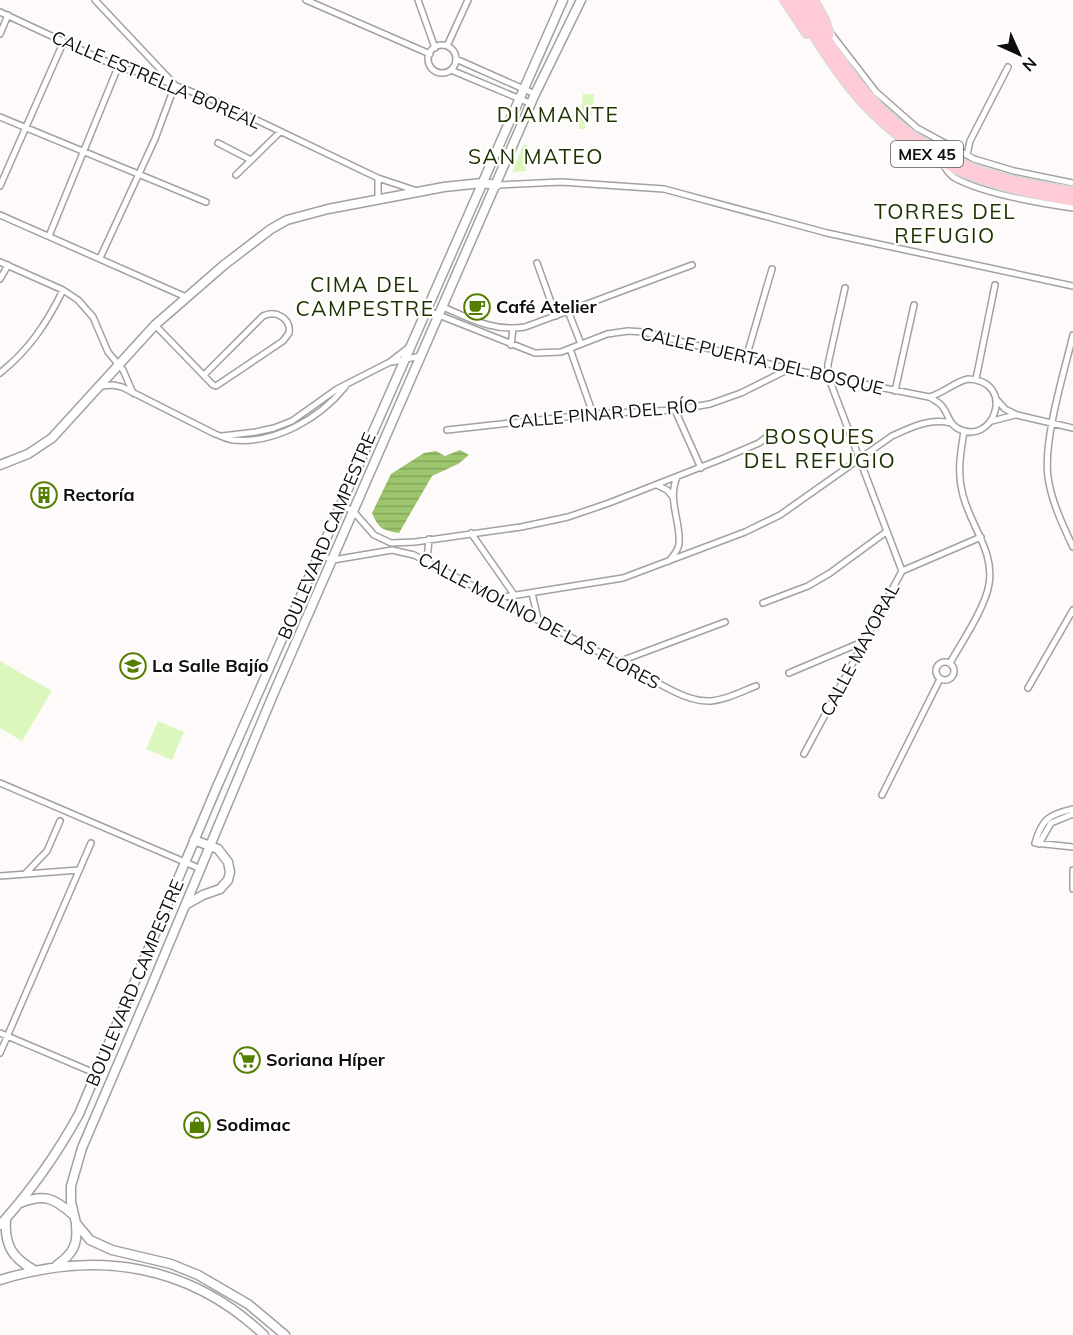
<svg xmlns="http://www.w3.org/2000/svg" width="1073" height="1335" font-family="Mulish,sans-serif">
<style>
.green{fill:#dbf7bd}
.water{fill:url(#water-rules)}
.lines{fill:none;stroke-linecap:round;stroke-linejoin:round}
.street-casing{stroke:#a4a0a0;stroke-width:8}
.secondary-casing{stroke:#a4a0a0;stroke-width:11}
.primary-casing{stroke:#d9d8d8;stroke-width:12}
.street{stroke:#fff;stroke-width:5}
.secondary{stroke:#fff;stroke-width:8}
.primary{stroke:#fecbd7;stroke-width:9}
.labels{text-anchor:middle;stroke-width:4.5;stroke-linejoin:round;paint-order:stroke}
.shield{fill:#fff;stroke:#575656;stroke-width:1.5}
.shield-label{font-size:16px;font-weight:bold;fill:#0f0d0e}
.street-label{font-size:18px;fill:#0f0d0e;stroke:#fff}
.poi-label{font-size:18px;font-weight:bold;fill:#0f0d0e;stroke:#fff;text-anchor:start}
.quarter-label{font-size:21px;letter-spacing:1.5px;fill:#1e3200;stroke:#fff}
</style>
<defs>
<pattern id="water-rules" width="6" height="5" patternUnits="userSpaceOnUse" patternTransform="scale(1.5)"><rect width="6" height="5" fill="#9cc56d"/><path d="M0 2.5h6" fill="none" stroke="#85a85d"/></pattern>
</defs>
<rect width="100%" height="100%" fill="#fefafa"/>
<!-- green -->
<path class="green" d="M583,94H594L592,115L585,121V129H579Z
M523,145H527L526,171L512,172Z
M0,661L52,691L22,741L0,728Z
M158,721L184,732L172,760L146,749Z"/>
<!-- water -->
<path class="water" d="M460,450L469,455L458,464L432,476L399,533C382,530 379,529 372,513L391,474L424,453L436,451L445,456Z"/>
<g class="lines">
<!-- street casing -->
<g class="street-casing">
<path id="street" d="M95,0L175,85L155,139L100,258
M306,0L430,54
M418,0L435,48
M0,12L118,67L146,74L223,104L378,178L417,191
M829,31L876,92L917,128L974,159L1014,171L1073,183
M0,34L8,15
M428 59a14 14 0 1 1 28 0a14 14 0 1 1-28 0Z
M447,46L468,0
M456,59L535,94
M451,70L532,104
M0,117L206,202
M218,143L251,160
M967,155L970,141L1008,67
M943,164C946,169 949,175 955,178C984,194 1039,203 1073,208
M236,175L280,132
M378,178V200
M497,185L561,182L664,189L827,233L1073,286
M0,186L63,43
M0,215L186,297
M49,236L118,67
M0,262L63,290L78,300L93,317L108,352L123,370L133,393
M537,263L556,316
M0,279L8,265
M443,307C471,319 494,332 525,327L692,265
M426,310L535,353L561,352L607,334L628,331L644,332L789,369L929,397
M568,311L581,344
M155,325L213,385L216,386L283,341L289,333C291,318 276,310 263,316L204,375
M1073,335C1064,373 1043,440 1048,477C1051,500 1063,526 1073,547
M511,345L513,329
M570,349L593,414
M746,358L772,269
M392,362L421,356
M0,373C29,350 47,323 63,290
M968,379C1018,381 993,449 957,428C948,423 948,412 941,405C938,402 933,399 929,397C944,393 954,382 968,379Z
M976,379L995,285
M101,386L113,385L122,387L215,434C221,436 227,439 233,440C275,444 319,419 345,387
M895,391L914,305
M996,399L1005,409L1017,415L1073,428
M675,410L701,468
M992,421L1015,415
M447,430L593,414L675,410L710,404L741,393L789,369
M222,436L256,432L274,428L292,421L337,389L390,362L408,348
M657,485L667,490L673,497
M340,505L353,511L374,535L391,543L415,542L521,527L568,517L609,503L724,458L759,443L773,432
M471,533L515,596
M320,555L333,560L392,550L414,555L673,691C709,709 721,700 756,686
M427,560L429,539
M669,561C673,556 678,551 679,544C681,521 667,500 677,477
M902,571L981,537
M532,593L538,619
M498,598L623,578L745,532L780,515L892,436C912,427 929,418 951,423
M763,603L808,586L830,573L886,532
M936 671a9 9 0 1 1 18 0a9 9 0 1 1-18 0Z
M618,662L725,622
M950,663C962,642 986,606 989,584C995,550 968,523 962,491C957,471 961,451 964,431
M789,673L867,640
M1028,688L1073,610
M804,754L902,571L828,376V364L845,288
M0,783L201,869
M882,795L940,679
M1073,809C1048,815 1042,819 1035,843L1073,847
M1039,844L1051,823L1073,814
M1073,870V889
M25,874L47,851L60,821
M0,876L79,870
M0,1033L97,1074
M0,1053L91,843"/>
</g>
<!-- secondary casing -->
<g class="secondary-casing">
<path id="secondary" d="M0,465L28,454L52,438L155,325L224,265L271,229L287,220L328,209L444,187L482,183L497,185
M187,904L203,895L220,889L228,880L230,872L228,862L218,849L194,840
M20,1203C44,1194 53,1197 72,1214
M6,1219C4,1246 13,1259 36,1271
M0,1225C31,1191 57,1154 79,1114L216,789L563,0
M57,1265C73,1254 78,1244 76,1226
M0,1280C97,1250 189,1264 264,1335
M285,1335L248,1304L198,1275L171,1264L112,1250L90,1240L76,1223L71,1202V1186L82,1148L151,987L273,695L535,94L581,0"/>
</g>
<!-- primary casing -->
<g class="primary-casing">
<path id="primary" d="M785,0L807,33
M793,0C811,30 829,60 851,88C911,162 982,185 1073,201
M803,0C824,33 844,69 870,98C900,132 945,161 988,174C1015,183 1045,187 1073,192
M813,0L824,20L829,35"/>
</g>
<!-- street -->
<use href="#street" class="street"/>
<!-- secondary -->
<use href="#secondary" class="secondary"/>
<!-- primary -->
<use href="#primary" class="primary"/>
</g>
<!-- icons -->
<defs>
<g id="cafe-ring" transform="scale(1.35)"><circle r="9.5" fill="#fff" stroke="#537e00" stroke-width="1.5"/><path d="M-5.5-4.5H6V0H3Q3 3.5 0 3.5H-2.5Q-5.5 3.5-5.5 0ZM3-3.2v2h1.7v-2ZM-6 4.5H4V6H-6Z" fill="#537e00"/></g>
<g id="building-ring" transform="scale(1.35)"><circle r="9.5" fill="#fff" stroke="#537e00" stroke-width="1.5"/><path d="M-4-6H4V6H1V3H-1V6H-4ZM-2.5-4.3h1.7v1.8h-1.7ZM.8-4.3h1.7v1.8H.8ZM-2.5-1h1.7V.8h-1.7ZM.8-1h1.7V.8H.8Z" fill="#537e00"/></g>
<g id="university-ring" transform="scale(1.35)"><circle r="9.5" fill="#fff" stroke="#537e00" stroke-width="1.5"/><path d="M0-5L7-2L0 1L-7-2ZM-4 1L0 2.5L4 1V4Q0 6-4 4Z" fill="#537e00"/></g>
<g id="supermarket-ring" transform="scale(1.35)"><circle r="9.5" fill="#fff" stroke="#537e00" stroke-width="1.5"/><path d="M-6-5.5h2.5l.6 2H6L4.5 2H-2.5L-4.4-4H-6ZM-1.5 3.2a1.3 1.3 0 1 0 .1 0ZM3 3.2a1.3 1.3 0 1 0 .1 0Z" fill="#537e00"/></g>
<g id="shop-ring" transform="scale(1.35)"><circle r="9.5" fill="#fff" stroke="#537e00" stroke-width="1.5"/><path d="M-5-2.5h2.3a2.7 3.5 0 0 1 5.4 0H5L5.5 6h-11ZM-1.5-2.5h3a1.5 2.3 0 0 0-3 0Z" fill="#537e00"/></g>
</defs>
<g fill-rule="evenodd">
<use href="#cafe-ring" x="477" y="307"/>
<use href="#building-ring" x="44" y="495"/>
<use href="#university-ring" x="133" y="666"/>
<use href="#supermarket-ring" x="247" y="1060"/>
<use href="#shop-ring" x="197" y="1125"/>
</g>
<g class="labels">
<!-- shield labels -->
<rect class="shield" x="891" y="141" width="72" height="26" rx="4.5"/>
<g class="shield-label">
<text x="927" y="160">MEX 45</text>
</g>
<!-- street labels -->
<g class="street-label">
<text transform="translate(156 80) rotate(23)" y="6">CALLE ESTRELLA BOREAL</text>
<text transform="translate(762 361) rotate(13)" y="6">CALLE PUERTA DEL BOSQUE</text>
<text transform="translate(603 414) rotate(-5)" y="6">CALLE PINAR DEL RÍO</text>
<text transform="translate(327 536) rotate(-67)" y="6">BOULEVARD CAMPESTRE</text>
<text transform="translate(539 621) rotate(28)" y="6">CALLE MOLINO DE LAS FLORES</text>
<text transform="translate(860 650) rotate(-62)" y="6">CALLE MAYORAL</text>
<text transform="translate(135 983) rotate(-67)" y="6">BOULEVARD CAMPESTRE</text>
</g>
<!-- poi labels -->
<g class="poi-label">
<text x="496" y="313">Café Atelier</text>
<text x="63" y="501">Rectoría</text>
<text x="152" y="672">La Salle Bajío</text>
<text x="266" y="1066">Soriana Híper</text>
<text x="216" y="1131">Sodimac</text>
</g>
<!-- quarter labels -->
<g class="quarter-label">
<text x="558" y="122">DIAMANTE</text>
<text x="536" y="164">SAN MATEO</text>
<text x="945" y="219">TORRES DEL<tspan x="945" dy="24">REFUGIO</tspan></text>
<text x="365" y="292">CIMA DEL<tspan x="365" dy="24">CAMPESTRE</tspan></text>
<text x="820" y="444">BOSQUES<tspan x="820" dy="24">DEL REFUGIO</tspan></text>
</g>
</g>
<!-- north arrow -->
<g transform="translate(1019 54) rotate(135)" stroke="#ffffff" stroke-width="4.5" paint-order="stroke">
<path d="M0-4.5L10 22L0 15L-10 22Z" fill="#0f0d0e"/>
<text y="-9" font-size="16" font-weight="bold" text-anchor="middle" fill="#0f0d0e">N</text>
</g>
</svg>
